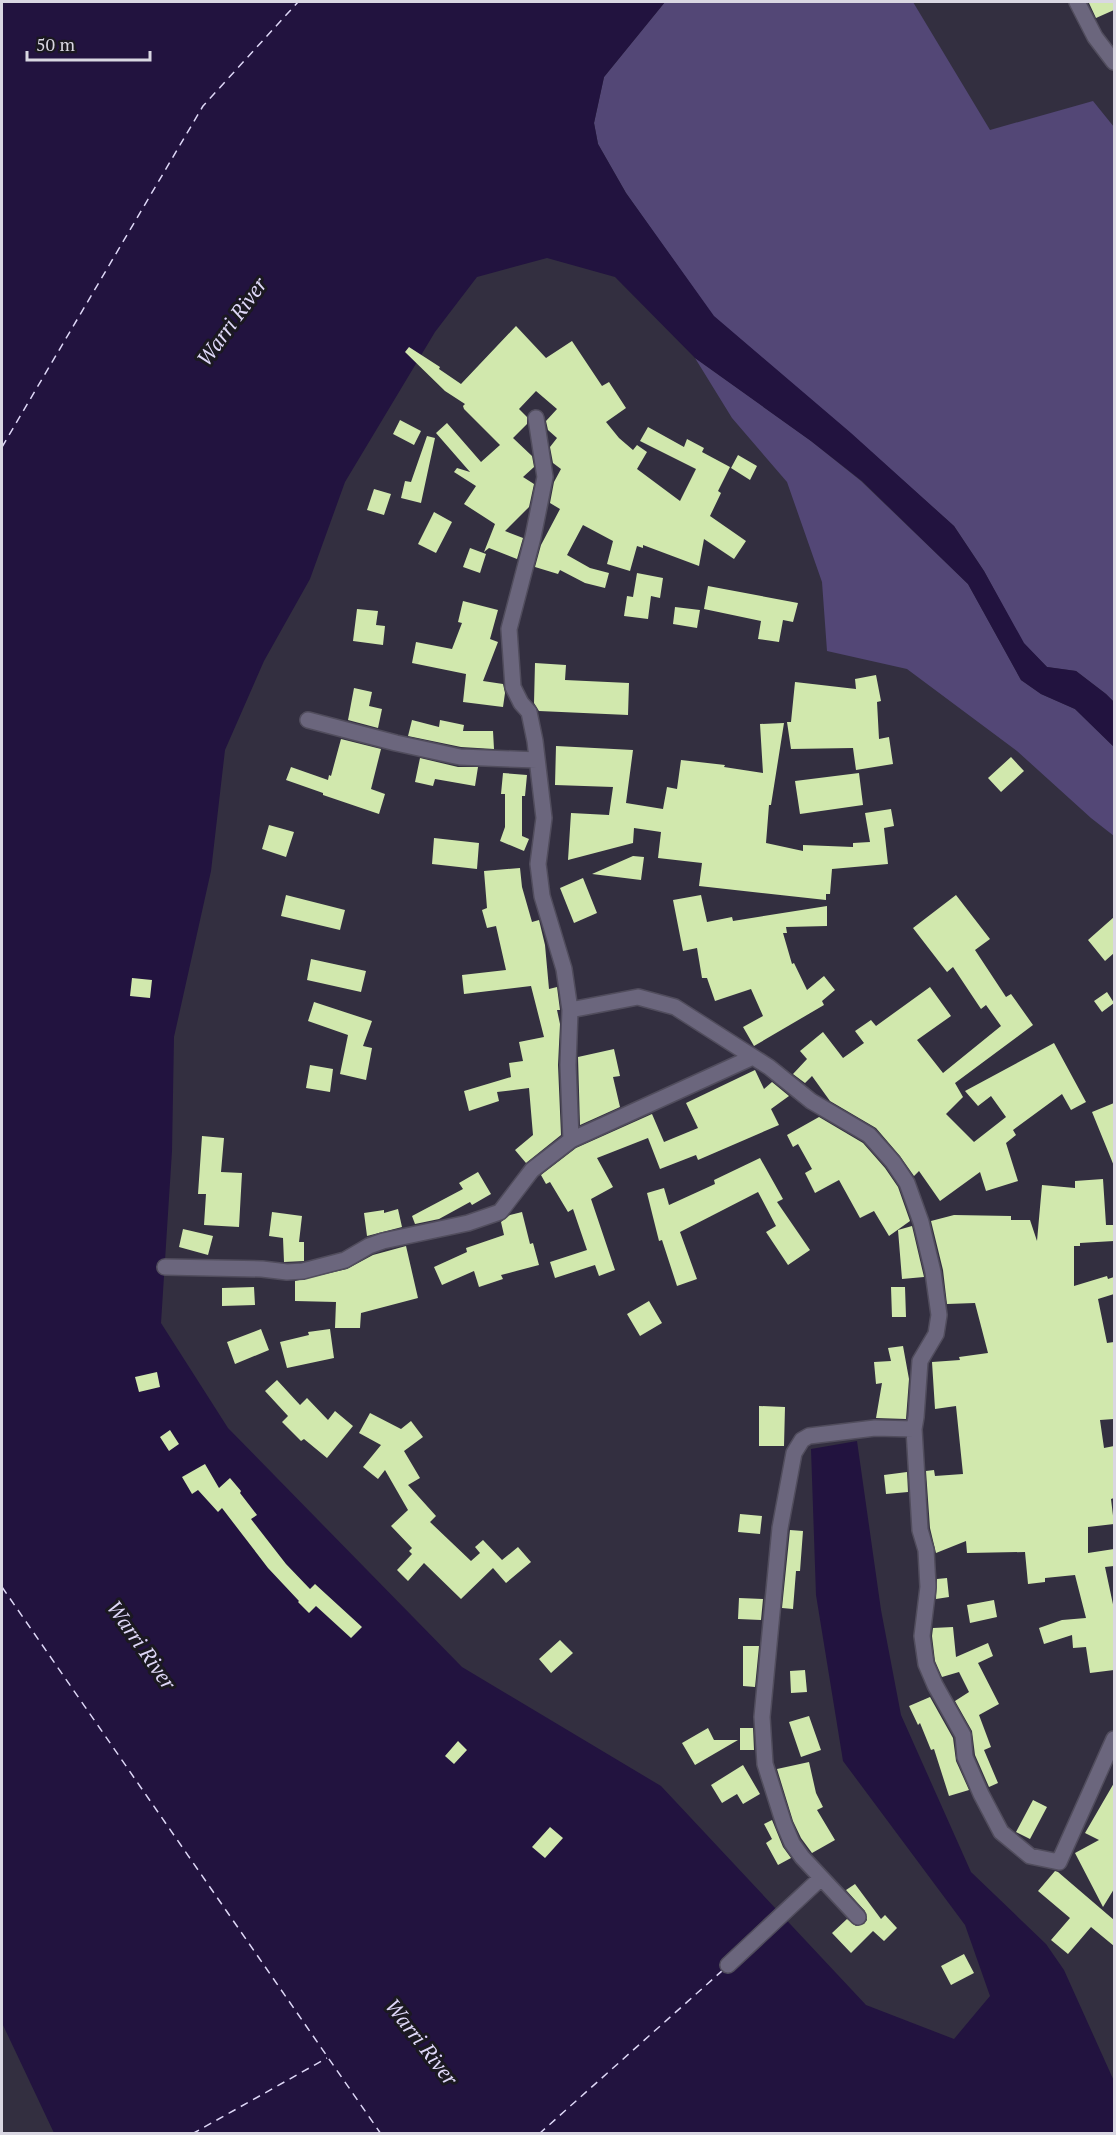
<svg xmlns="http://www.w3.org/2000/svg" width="1116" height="2135" font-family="'PT Serif',serif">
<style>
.green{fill:#534776}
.water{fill:#22133f}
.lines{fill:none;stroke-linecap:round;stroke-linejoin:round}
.ferry{stroke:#ded7f7;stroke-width:1.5;stroke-dasharray:8 6;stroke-linecap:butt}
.building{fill:#d1e8ad}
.minor-casing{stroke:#514d5d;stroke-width:18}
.minor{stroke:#6b667d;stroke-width:15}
.labels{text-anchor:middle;stroke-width:6;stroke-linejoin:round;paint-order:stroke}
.water-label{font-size:21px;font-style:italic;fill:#ded7f7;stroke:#1b1921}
</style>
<rect width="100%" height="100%" fill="#332f40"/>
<!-- green -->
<path class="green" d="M665,2H913L990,130L1093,101L1114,127V702L1106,694L1076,671L1047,667L1023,643L984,571L954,526L850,433L713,316L626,193L598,144L594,123L604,77Z
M695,358L811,441L861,481L968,584L1021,680L1041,694L1075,709L1114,747V836L1091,818L1017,751L907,669L827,651L822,582L787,482L732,418Z"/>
<!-- water -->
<path class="water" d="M2,2H665L604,77L594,123L598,144L626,193L714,316L851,433L954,526L984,571L1024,643L1047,667L1076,671L1106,694L1114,702V747L1075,709L1041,694L1021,680L968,584L862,481L811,441L695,358L615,277L547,258L477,277L435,332L345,482L310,579L264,661L225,750L211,871L174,1037L172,1151L161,1323L228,1428L462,1667L661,1786L866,2005L954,2039L990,1996L965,1925L843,1761L816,1595L811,1449L857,1441L881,1610L901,1715L971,1872L1046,1944L1064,1970L1114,2081V2133H54L2,2023Z"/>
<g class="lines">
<!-- ferry -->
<path class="ferry" d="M2,447L203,106L298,2
M2,1587L381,2134
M192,2134L327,2058
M539,2134L723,1970"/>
</g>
<!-- building -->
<path class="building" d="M1092,2H1114V10L1096,18L1089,3Z
M516,326L546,358L572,341L602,386L609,382L626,408L606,422L619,438L633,450L637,445L647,452L637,469L680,501L696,469L640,441L648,427L684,447L687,439L704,448L702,452L730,467L718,491L721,493L710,516L746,541L734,559L704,539L699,566L643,545V548L637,546L630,571L607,564L613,541L583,525L567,555L590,568L609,573L605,588L585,583L560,570L558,574L535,567L541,545L560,509L550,503L554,482L561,469L553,463L550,447L557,438L548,430L546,421L557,409L536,391L519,409L527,417V424L513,438L532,456L534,467L523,477L534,484L529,507L505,531L523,538L517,559L489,548L484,552L495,524L464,504L476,486L454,472L457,468L470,472L436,433L447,423L481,462L500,445L464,409L463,406L465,404L445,391L405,352L409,347L440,367L439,369L461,384Z
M400,420L421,431L414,445L393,434Z
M427,436L435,438L421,503L401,498L405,481L411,482Z
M738,455L757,466L750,480L731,468Z
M374,489L391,494L384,515L367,510Z
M434,512L452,522L436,553L418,544Z
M470,548L486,554L480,573L463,567Z
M637,573L663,578L660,598L651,596L648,619L624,616L627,596L633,597Z
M708,586L798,603L793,622L783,620L779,642L758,639L761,621L704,609Z
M463,601L498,610L490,639L498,642L483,681L503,684L505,693L503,707L463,702L466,674L412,663L416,642L452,649L462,623L458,622Z
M675,607L700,610L697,628L673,624Z
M357,609L378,611L376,625L385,626L383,645L353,641Z
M535,663L566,665L565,680L629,683L628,715L539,711L534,703Z
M876,675L881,701L877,702L879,739L889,737L893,764L856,770L853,748L791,749L787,722H791L795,682L856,689L855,679Z
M354,688L372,692L369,706L382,709L378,728L348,720Z
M412,720L439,727L440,720L464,725L463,731H493L494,749L461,747L408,736Z
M784,723L771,805H769L766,843L803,851V845L853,847V843L870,842L865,813L891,809L894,826L884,828L888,864L832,869L830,894H826V900L699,886L702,863L658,858L661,832L634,828L633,843L568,860L571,813L609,815L613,787L555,785L556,746L633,750L626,803L663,809L667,787L677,789L681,760L725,765L724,767L763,773L760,724Z
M341,739L381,749L371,789L385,794L379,814L323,795V793L286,780L291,767L328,780L329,775L331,776Z
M1011,757L1024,771L1001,792L988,778Z
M420,758L458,767H478L475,786L435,779L433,786L415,782Z
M503,773L527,775L525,796H522V836L529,839L524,851L500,841L505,827V794H501Z
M859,773L863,805L800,814L795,781Z
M269,825L294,832L286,857L262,849Z
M434,838L479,843L477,869L432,864Z
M633,856L644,857L641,880L592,874Z
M520,868L522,887L532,922L539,920L545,945L549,989L557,987L560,1010H557L560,1024L558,1065L561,1135L526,1163L515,1150L533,1135L529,1088L497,1092L499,1101L469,1111L464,1091L511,1077L509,1063L523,1061L519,1042L544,1037L531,986L464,994L462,975L506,970L496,926L487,928L482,910L487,908L484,871Z
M583,878L597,913L574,923L560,888Z
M286,895L345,910L340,930L281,916Z
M701,895L707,922L732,917L733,921L827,906V926L786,927L787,933H783L792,964L794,963L807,990L824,976L835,990L822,1001L824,1005L754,1046L743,1027L763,1016L751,989L715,1001L707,978H702L697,948L683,951L673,900Z
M956,895L990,939L975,950L1006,997L1011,994L1033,1025L955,1083L963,1097L946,1114L974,1142L1006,1117L991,1096L978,1106L965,1091L1054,1043L1086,1102L1071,1110L1062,1094L1013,1130L1016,1135L1006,1143L1018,1181L986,1191L980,1172L940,1201L919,1171L914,1176L900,1156L876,1128L830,1101L812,1076L805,1083L793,1074L807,1059L800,1051L823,1032L843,1058L864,1043L855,1031L871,1020L876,1026L930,987L951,1016L917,1040L943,1073L1001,1026L986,1005L981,1009L953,967L947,972L913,928Z
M1114,917V953L1105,961L1088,940Z
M311,959L366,971L361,992L307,980Z
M132,978L152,980L150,998L130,996Z
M1107,992L1114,1003L1102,1012L1094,1001Z
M314,1002L372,1021L363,1046L372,1048L366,1080L340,1074L348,1035L308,1021Z
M614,1049L620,1076L613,1077L620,1107L580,1125L578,1057Z
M310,1065L333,1069L330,1092L306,1088Z
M755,1070L764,1089L772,1082L789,1096L771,1109L779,1125L698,1160L696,1155L660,1169L648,1138L597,1158L613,1187L591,1199L615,1270L599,1276L595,1265L555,1278L550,1262L587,1250L573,1209L568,1212L550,1182L546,1184L541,1175L576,1148L652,1114L664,1142L698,1128L686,1103Z
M1114,1103V1166L1092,1112Z
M819,1117L863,1143L885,1168L898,1187L910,1221L889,1236L874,1211L860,1218L839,1180L815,1193L805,1173L812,1169L798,1144L793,1147L787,1135Z
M202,1136L224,1138L221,1172L242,1173L239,1227L204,1225L206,1194H198Z
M760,1158L783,1199L777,1202L810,1250L788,1265L766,1232L776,1226L758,1192L680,1232L697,1279L677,1286L662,1240L659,1241L647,1193L664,1188L669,1205L715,1184L714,1180Z
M478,1172L491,1194L472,1205L470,1202L439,1219L415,1224L412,1216L463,1189L459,1183Z
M1103,1179L1106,1225H1114V1241L1080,1243V1246H1074V1286L1107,1276L1108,1279L1114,1277V1294L1098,1299L1107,1343L1114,1342V1419L1100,1420L1104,1448L1114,1446V1498L1111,1499L1114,1524L1088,1527V1553L1114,1549V1566L1105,1567L1114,1609H1113L1114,1670L1090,1673L1086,1647L1073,1648L1072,1635L1044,1644L1039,1628L1062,1620L1086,1618L1075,1575L1045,1578V1582L1028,1584L1025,1552L967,1553L966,1541L936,1553L930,1528L926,1471L934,1470L935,1476L963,1474L956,1406L935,1409L932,1362L960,1360L959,1357L988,1353L975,1303L947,1304L943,1270L931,1221L954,1215L1011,1216V1220H1030L1037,1241L1042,1185L1075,1188V1181Z
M398,1209L402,1227L367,1236L364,1213L384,1210V1213Z
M272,1212L302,1216L299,1242H304V1261L284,1262L283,1238L269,1236Z
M522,1212L530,1244L533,1243L539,1265L501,1275L503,1279L479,1287L474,1271L442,1285L434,1267L467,1252L466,1248L504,1235L501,1222L510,1215Z
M912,1226L924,1277L902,1279L898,1230Z
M183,1229L213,1236L208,1255L179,1247Z
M406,1246L418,1298L361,1313L360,1328H335L336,1302L295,1301V1281L347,1269L373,1255Z
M254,1287L255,1305L222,1306V1288Z
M891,1287H905L906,1317H892Z
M649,1301L662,1323L640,1336L627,1314Z
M261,1329L269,1350L235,1364L227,1342Z
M330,1329L334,1358L287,1368L280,1342L309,1335L308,1332Z
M903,1346L909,1379L906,1419L876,1418L882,1383L876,1384L874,1362L891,1361L888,1348Z
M157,1372L160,1387L139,1392L135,1377Z
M277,1380L300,1405L307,1398L328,1420L335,1411L353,1426L327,1458L304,1439L301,1441L282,1422L288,1416L265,1391Z
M759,1406L785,1407L784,1446H759Z
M370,1413L401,1429L411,1421L423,1437L404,1451L420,1478L408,1485L436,1516L430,1522L471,1561L480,1553L475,1547L483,1540L502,1560L518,1547L531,1562L506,1583L493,1568L461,1599L424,1563L408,1581L397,1570L412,1554L409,1551L412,1548L391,1526L408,1510L385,1470L378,1479L363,1467L381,1445L359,1433Z
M170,1430L179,1444L169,1451L160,1437Z
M205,1464L219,1488L230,1478L241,1491L240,1493L257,1515L251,1519L286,1564L310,1589L315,1584L362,1627L351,1638L316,1606L309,1613L298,1602L299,1601L268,1568L222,1508L218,1512L198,1490L192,1494L182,1477Z
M907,1472L908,1492L886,1494L884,1475Z
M740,1514L762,1516L760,1534L738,1532Z
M790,1530L803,1531L800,1571H796L793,1609L782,1608Z
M947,1578L949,1597L936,1599L937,1579Z
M739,1598L763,1599L761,1620L738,1619Z
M994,1600L997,1617L970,1623L967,1605Z
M953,1627L956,1657L988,1643L993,1656L978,1663L999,1704L979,1715L991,1747L984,1750L998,1783L989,1787L975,1755L972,1731L955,1701L969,1692L959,1672L942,1677L935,1661L932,1636L933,1628Z
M560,1640L573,1653L551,1673L539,1659Z
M743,1646H759L755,1687L743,1686Z
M805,1670L807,1692L791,1693L790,1671Z
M930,1697L953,1738L956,1761L969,1790L949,1796L934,1749L931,1750L920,1723L918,1725L909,1706Z
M809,1716L821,1750L801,1757L789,1722Z
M708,1728L714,1740H738L695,1765L682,1743Z
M740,1728H753L754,1750H740Z
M458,1741L467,1750L454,1764L445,1756Z
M809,1762L816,1793L823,1807L817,1810L835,1840L812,1853L801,1838L793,1821L777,1769Z
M743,1765L760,1794L743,1804L737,1794L722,1803L711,1785Z
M1114,1783V1889L1103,1907L1075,1853L1099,1840L1085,1833Z
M1033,1800L1047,1807L1030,1839L1016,1832Z
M772,1820L783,1847L791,1858L778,1865L766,1843L772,1839L764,1824Z
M550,1827L563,1838L545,1858L532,1847Z
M1055,1871L1058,1872L1114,1920V1946L1091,1927L1068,1954L1051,1940L1070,1918L1038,1891Z
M855,1884L881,1919L885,1915L897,1928L884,1941L873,1931L851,1953L832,1933L847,1919L856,1926L864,1924L867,1920L865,1911L846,1890Z
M964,1954L974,1973L951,1985L941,1966Z"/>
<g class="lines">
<!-- minor casing -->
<g class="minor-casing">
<path id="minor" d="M1077,2L1095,37L1114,62
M536,418L545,477L533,537L509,629L513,687L521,703L529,712L535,741L544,818L538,864L542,896L564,969L570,1010L568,1065L571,1140
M308,720L396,743L460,757L537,760
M570,1010L638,997L675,1007L769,1067L811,1101L869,1135L893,1162L907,1183L921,1222L933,1272L939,1315L936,1334L920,1361L916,1417L914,1429L920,1530L926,1550L928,1587L922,1636L926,1664L935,1685L963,1735L965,1757L981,1794L1001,1832L1030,1856L1059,1862L1114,1739
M165,1267L262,1269L287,1272L303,1271L345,1260L369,1246L383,1241L468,1223L500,1212L532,1170L571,1140L753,1057
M858,1917L802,1857L792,1843L784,1824L765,1764L762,1717L780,1528L794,1453L802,1440L809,1436L875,1428L914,1429
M728,1965L821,1878"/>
</g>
<!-- minor -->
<use href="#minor" class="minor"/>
</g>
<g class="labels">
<!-- water labels -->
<g class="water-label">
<text transform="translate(232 322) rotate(-54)" y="7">Warri River</text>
<text transform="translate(141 1645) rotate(55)" y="7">Warri River</text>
<text transform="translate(421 2042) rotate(52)" y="7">Warri River</text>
</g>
</g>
<!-- border -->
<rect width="1116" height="2135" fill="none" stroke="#d9d7e2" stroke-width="6"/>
<!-- scale -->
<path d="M27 51v9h123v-9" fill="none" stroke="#d9d7e2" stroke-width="3"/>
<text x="36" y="51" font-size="18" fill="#d9d7e2" stroke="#1b1921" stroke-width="4.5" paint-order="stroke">50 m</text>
</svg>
